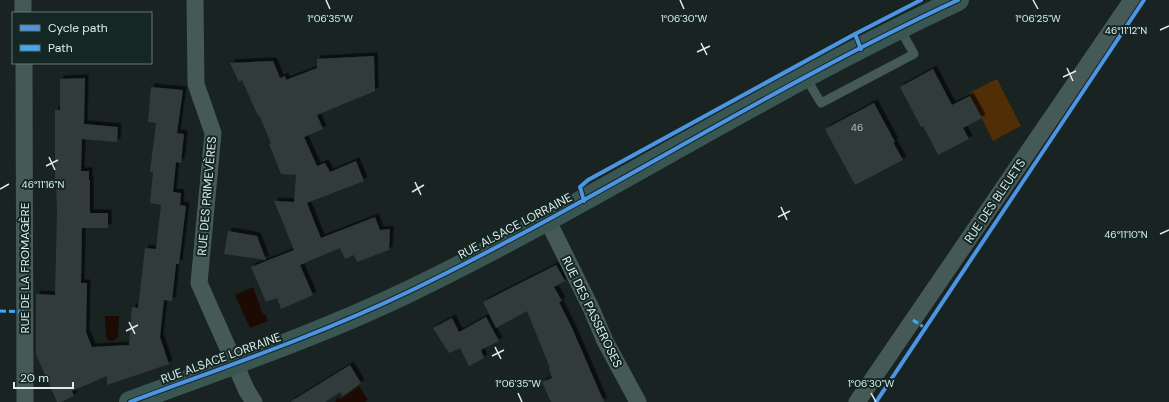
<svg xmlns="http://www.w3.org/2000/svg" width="1169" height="402" font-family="'DM Sans',sans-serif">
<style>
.green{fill:#512e05}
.water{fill:#1c0a03}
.building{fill:#323b3a;filter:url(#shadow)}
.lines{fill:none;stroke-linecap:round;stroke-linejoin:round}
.lane{stroke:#455957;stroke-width:9}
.street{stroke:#455957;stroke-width:17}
.secondary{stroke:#395653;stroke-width:22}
.quiet{stroke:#3fa9f5;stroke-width:3;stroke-dasharray:6 3;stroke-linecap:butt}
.cycleway-casing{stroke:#142725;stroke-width:6}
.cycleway{stroke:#4d94e3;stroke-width:4}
.ticks{fill:none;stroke:#e0eceb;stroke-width:1.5}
.labels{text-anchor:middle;stroke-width:4;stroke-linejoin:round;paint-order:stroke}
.number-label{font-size:10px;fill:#b4c0bf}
.street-label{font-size:12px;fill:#e0eceb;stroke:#142725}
.ticks-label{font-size:10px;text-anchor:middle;fill:#e0eceb;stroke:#142725;stroke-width:4;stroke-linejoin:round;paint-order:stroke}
</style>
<defs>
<filter id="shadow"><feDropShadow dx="3.5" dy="-3.5" stdDeviation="0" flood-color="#0009"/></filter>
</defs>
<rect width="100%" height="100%" fill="#182322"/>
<!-- green -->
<path class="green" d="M997,79L1021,126L993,141L969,93Z"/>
<!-- water -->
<path class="water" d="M253,287L263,315L265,314L268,321L250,328L235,295Z
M105,316H119L118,337L113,341L108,340L106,337Z
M359,386L368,400L365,402H336L335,400L338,397L341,399Z"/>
<!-- building -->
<path class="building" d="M374,56L375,91L317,115L323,129L304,137L317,166L325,163L330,172L356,161L364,181L307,203L321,238L375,217L380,230L390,229L389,250L357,262L354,255L345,259L340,248L300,265L313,295L281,309L277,298L266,302L251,267L294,250L274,201L294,202L296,175L281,174L269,144L271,143L259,115L258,116L242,80L239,82L230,63L273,61L280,78L285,76L286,80L317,68V59Z
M933,69L952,105L970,96L982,118L963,128L969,139L938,155L923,126L921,127L900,87Z
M85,78L84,124L118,127L117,142L82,139L81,171H89V180H90V213H108V228H82L81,283H87L86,332L92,347L129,345L132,307L138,308L145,248L156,249L161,205L150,203L153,172H150L156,123L148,122L151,87L183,90L177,133L184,134L181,163L176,162L173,192L181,193L180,205L186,206L179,264H176L172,301L164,300L160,337L169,364L107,385V376L72,391L74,396L61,402H57L36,354V294L55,295L57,213L56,180H55V110H60V79Z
M874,103L895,142H893L903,160L855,185L825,129Z
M228,231L257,236L266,260L224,254Z
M556,265L565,281L554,287L562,301L559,302L572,328L604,402H551L542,382L552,378L549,369L550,368L527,311L496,328L483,302Z
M486,317L499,341L481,350L484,358L469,366L460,348L449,353L433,328L452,318L459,332Z
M350,365L361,383L343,396L340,392L325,402H290Z"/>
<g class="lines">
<!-- lane -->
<path class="lane" d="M806,78L821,103L914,54L900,29"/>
<!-- street -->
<path class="street" d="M23,0V13
M195,0L196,84L213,133L199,283L247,391L254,402
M24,63L25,402
M548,221L591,308L605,341L638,402
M857,402L1132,0"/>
<!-- secondary -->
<path class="secondary" d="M130,402C224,367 319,335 410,291C596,201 770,87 958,0"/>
<!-- quiet -->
<path class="quiet" d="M0,311L25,312
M913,320L925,328"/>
<!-- cycleway casing -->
<g class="cycleway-casing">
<path id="cycleway" d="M861,49L855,34L921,0
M584,201L580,187L588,180L855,34
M130,402C224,367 319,335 410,291C596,201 770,87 958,0
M876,402L1144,0"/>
</g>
<!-- cycleway -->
<use href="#cycleway" class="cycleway"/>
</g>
<!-- ticks -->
<path class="ticks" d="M326,0L330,9M680,0L684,9M1033,0L1038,9M1160,30L1169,26M701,43L707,55M697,52L710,46M1067,68L1073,81M1063,77L1076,71M49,157L55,170M46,166L58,160M415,182L421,195M0,189L9,184M412,192L424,185M781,207L787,220M778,217L790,211M1160,234L1169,230M129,322L135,334M126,331L138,325M495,347L501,359M492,356L504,350M518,393L522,402M871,393L876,402"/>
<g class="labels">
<!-- number labels -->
<g class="number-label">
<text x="857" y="131">46</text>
</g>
<!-- street labels -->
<g class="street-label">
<text transform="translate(207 196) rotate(-85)" y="4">RUE DES PRIMEVÈRES</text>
<text transform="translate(995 201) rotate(-56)" y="4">RUE DES BLEUETS</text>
<text transform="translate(515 226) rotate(-28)" y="4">RUE ALSACE LORRAINE</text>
<text transform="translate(25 268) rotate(-90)" y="4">RUE DE LA FROMAGÈRE</text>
<text transform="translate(592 312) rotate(64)" y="4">RUE DES PASSEROSES</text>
<text transform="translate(221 358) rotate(-20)" y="4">RUE ALSACE LORRAINE</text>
</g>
</g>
<g class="ticks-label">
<text x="684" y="22">1°06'30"W</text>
<text x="330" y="22">1°06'35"W</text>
<text x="1038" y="22">1°06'25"W</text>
<text x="1126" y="34">46°11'12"N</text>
<text x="43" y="188">46°11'16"N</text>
<text x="1126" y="238">46°11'10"N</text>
<text x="518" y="387">1°06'35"W</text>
<text x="871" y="387">1°06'30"W</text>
</g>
<!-- legend -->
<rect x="12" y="12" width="140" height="52" fill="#142725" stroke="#667674"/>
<rect x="20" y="25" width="20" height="6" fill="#4d94e3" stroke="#667674"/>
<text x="48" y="32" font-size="12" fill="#e0eceb">Cycle path</text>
<rect x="20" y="45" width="20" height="6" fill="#3fa9f5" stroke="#667674"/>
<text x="48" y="52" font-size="12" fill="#e0eceb">Path</text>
<!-- scale -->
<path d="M14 382v6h59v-6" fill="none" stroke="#e0eceb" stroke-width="2"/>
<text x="20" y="382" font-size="12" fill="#e0eceb" stroke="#142725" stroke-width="3" paint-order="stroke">20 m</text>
</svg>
